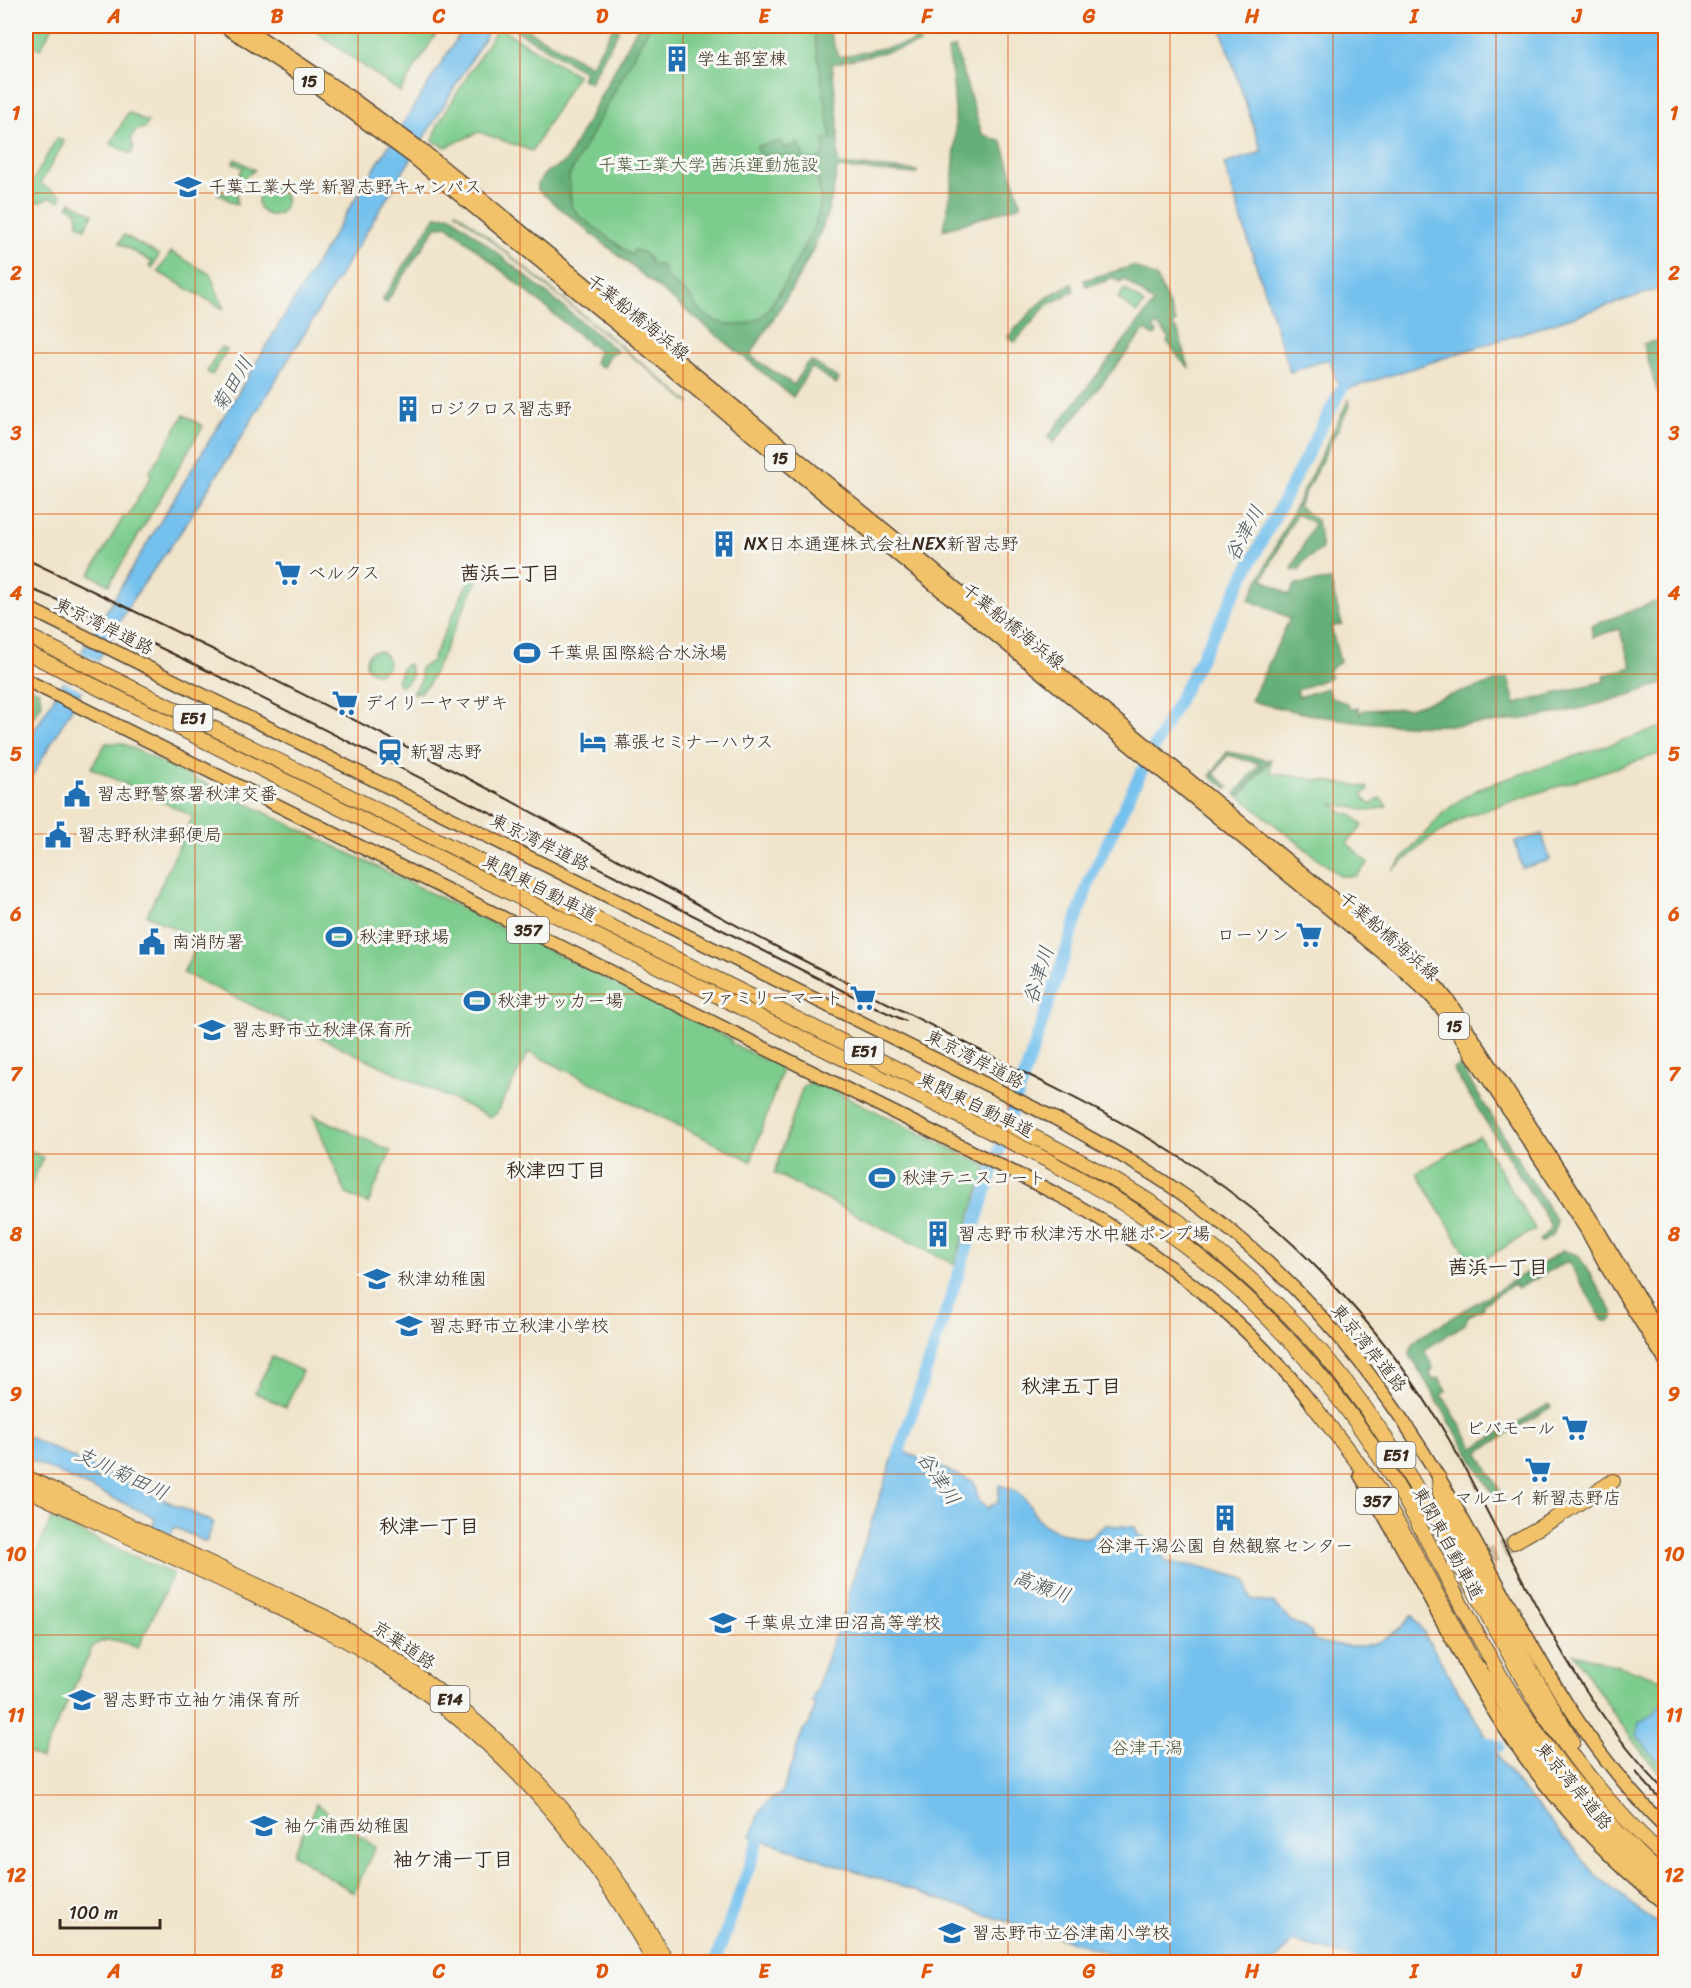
<svg xmlns="http://www.w3.org/2000/svg" width="1691" height="1988" font-family="Sriracha,'Klee One',sans-serif">
<style>
.green{fill:#7ccc8d;stroke:#5c7b56;stroke-width:1.5}
.forest{fill:#65b078;stroke:#506d4b;stroke-width:1.5}
.water{fill:#74c1ee;stroke:#587686;stroke-width:1.5}
.pier{fill:#f0e4ca}
.lines{fill:none;stroke-linecap:round;stroke-linejoin:round}
.river{stroke:#74c1ee;stroke-width:12}
.motorway-tunnel{stroke:#ccbfa8;stroke-width:14;stroke-dasharray:14 7;stroke-linecap:butt}
.primary-casing{stroke:#564638;stroke-width:15}
.trunk-casing{stroke:#564638;stroke-width:15}
.motorway-casing{stroke:#564638;stroke-width:16}
.primary{stroke:#f2c26a;stroke-width:12}
.trunk{stroke:#f2c26a;stroke-width:12}
.motorway{stroke:#f2c26a;stroke-width:14}
.rail{stroke:#3b2a1e;stroke-width:2}
.grid{fill:none;stroke:#df570d;stroke-width:1.5;stroke-opacity:0.55}
.labels{text-anchor:middle;stroke-width:6;stroke-linejoin:round;paint-order:stroke}
.shield{fill:#f6f6f2;stroke:#73675e;stroke-width:1.5}
.shield-label{font-size:16px;font-weight:bold;fill:#3b2a1e}
.poi-label{font-size:18px;fill:#3b2a1e;stroke:#f6f6f2;text-anchor:start}
.park-label{font-size:18px;fill:#4e5b3f;stroke:#f6f6f2}
.street-label{font-size:18px;fill:#3b2a1e;stroke:#f6f6f2}
.water-label{font-size:20px;font-style:italic;fill:#4c575c;stroke:#f6f6f2}
.neighbourhood-label{font-size:20px;font-weight:bold;fill:#3b2a1e;stroke:#f6f6f2}
.neatline{fill:none;stroke:#df570d;stroke-width:2}
.grid-label{font-size:20px;text-anchor:middle;font-weight:bold;fill:#df570d}
</style>
<rect width="100%" height="100%" fill="#f6f6f2"/>
<filter id="ink" filterUnits="userSpaceOnUse"><feTurbulence type="fractalNoise" baseFrequency=".0167" numOctaves="2"/><feDisplacementMap in="SourceGraphic" scale="12" xChannelSelector="R" yChannelSelector="G"/><feConvolveMatrix kernelMatrix="1 2 1 2 8 2 1 2 1" color-interpolation-filters="sRGB"/></filter>
<filter id="wash" filterUnits="userSpaceOnUse"><feTurbulence type="fractalNoise" baseFrequency=".008" numOctaves="4" result="noise"/><feDisplacementMap in="SourceGraphic" scale="24" xChannelSelector="R" yChannelSelector="G"/><feGaussianBlur stdDeviation="1.35" result="paint"/><feColorMatrix in="noise" values="0 0 0 0 0 0 0 0 0 0 0 0 0 0 0 0 0 1.4 0 .05"/><feComposite in="paint" operator="in"/></filter>
<g filter="url(#wash)">
<rect width="100%" height="100%" fill="#f0e4ca"/>
<!-- green -->
<path class="green" d="M26,26H53L40,49L26,41Z
M308,26H441L400,92Z
M644,26H820L833,114L830,200L747,355L544,191L568,166Z
M498,27L577,75L532,151L479,132L446,147L433,141L438,124Z
M128,112L148,122L145,128C133,129 128,138 134,148L131,154L111,144Z
M57,138L64,142L40,184L62,196L59,201L50,197C42,202 37,205 29,198L27,191Z
M235,159L255,170L245,177L242,182L237,179L243,168L233,163Z
M235,182L240,185L237,192V205L218,194L220,190L228,195Z
M258 201a14 14 0 1 1 28 0a14 14 0 1 1-28 0Z
M71,202L93,214L85,228L78,224L77,211L68,206Z
M455,211L457,212L690,403H689Z
M124,235L159,255L152,268L149,266L152,262L119,243Z
M171,252L210,274L224,309L158,272Z
M1125,289L1144,304L1137,313L1118,298Z
M221,347L227,350L212,375L207,372Z
M184,415L203,426L109,585L90,574L124,516L127,517L152,475L149,473Z
M476,565L483,568L428,685L420,692L412,693L421,681L420,668L431,662Z
M366 662a11 11 0 1 1 22 0a11 11 0 1 1-22 0Z
M408,664L410,667L412,676L406,683L400,686L397,681L403,667Z
M1665,726V752L1466,816L1429,839L1392,871L1442,814L1461,799L1482,787Z
M106,743H122L731,1039V1043L765,1060L769,1058L777,1063L781,1073L751,1161L529,1052L496,1114L490,1117L183,973L199,941L147,915L193,816L91,768Z
M1271,759L1270,773L1367,787L1368,790L1362,796L1371,805L1380,798L1387,806L1370,811L1333,804L1344,814L1350,813L1363,826L1347,843L1368,863L1356,876H1340L1240,797Z
M814,1081L987,1166L954,1264L774,1173L803,1086Z
M313,1115L391,1151L368,1204L346,1194Z
M1479,1136L1535,1229L1473,1266L1417,1173Z
M26,1149L43,1157L26,1197Z
M272,1357L302,1371L286,1407L255,1393Z
M51,1519L173,1574L138,1648C120,1642 111,1634 93,1646L41,1759L26,1752V1576Z
M1574,1653L1665,1680V1779C1630,1741 1602,1697 1574,1653Z
M316,1804L375,1847L354,1893L293,1854Z"/>
<!-- forest -->
<path class="forest" d="M513,26H530L529,31L591,66L614,26L619,30L590,83L582,79L585,72L514,29Z
M638,26H650L569,176L571,205L579,216L632,255L634,250C644,251 648,255 652,264L663,266C666,284 679,284 689,295C693,300 695,306 699,310C717,327 747,332 765,313C776,300 791,273 798,258C806,241 819,223 820,203C821,191 818,173 808,165C799,158 785,154 774,155C769,155 766,157 760,156L757,146L781,141L784,148L799,144L804,157L810,161L822,157L824,153V140L831,139L813,26H827L839,57L914,42L911,26H916L920,44L832,64L838,119V164L917,171L916,174L837,168C830,237 787,297 751,354L753,358L794,385L806,364H809L811,361L839,379L836,384L811,367L793,397L538,190L537,186C547,166 550,173 566,161Z
M955,47L982,134L1002,142L1021,205L943,230C958,170 959,110 948,50Z
M451,215L618,352L610,354L603,367L595,364L598,351L447,225L436,227L386,303L382,300L436,216Z
M1133,266L1157,278L1176,322L1172,326L1178,331L1189,367C1179,362 1175,350 1167,342L1169,337L1157,325L1153,329L1157,333L1154,336L1145,330L1054,443L1048,437L1154,303L1124,279L1120,282L1112,277L1106,281L1086,286L1084,280Z
M1072,284L1074,291L1047,305L1015,342L1008,337C1028,315 1044,295 1072,284Z
M1659,340L1665,357V416L1643,344Z
M1349,399V407L1298,507C1305,510 1309,517 1317,520L1322,549L1305,560L1300,569L1296,570L1292,569L1314,523L1296,514L1263,579L1289,595L1296,584L1330,580L1342,624L1331,627L1340,662L1328,671L1331,677L1297,690L1299,697L1327,688L1331,698L1347,703L1350,709L1359,708L1360,714L1364,710L1409,708L1508,678L1515,704L1605,681L1604,675L1632,667L1619,629L1593,637L1591,626L1665,598V683C1637,692 1607,703 1578,709C1469,734 1359,730 1251,701L1290,618L1249,600Z
M26,685L39,691L42,704L26,728Z
M1227,752L1269,760L1238,797L1235,794L1260,764L1228,755L1214,774L1229,787L1228,789L1210,776Z
M1460,1065L1557,1222L1554,1234L1541,1243L1539,1240L1551,1229L1550,1224L1453,1069Z
M1564,1250C1570,1255 1573,1250 1580,1258L1612,1311L1613,1315L1611,1320L1606,1322L1602,1319L1568,1261L1518,1288L1514,1284L1483,1304V1309L1468,1316L1465,1324L1424,1350L1433,1367L1430,1375L1433,1380L1439,1378L1447,1391L1442,1395L1474,1448L1549,1404L1551,1407L1478,1452L1504,1498L1497,1501L1410,1355L1412,1344L1421,1336Z"/>
<!-- water -->
<path class="water" d="M465,26H492L235,447L180,533L132,600L68,715L26,786V744L355,199Z
M1220,26H1665V287L1345,390L1338,384L1329,359L1290,372L1224,164L1262,152Z
M1542,834L1550,860L1522,868L1515,842Z
M26,1436L214,1523L206,1542L176,1528H174L158,1560L141,1552L155,1520L154,1517L26,1458Z
M896,1448L974,1482L979,1501L987,1508L998,1502L999,1485C1006,1487 1015,1489 1020,1494C1030,1501 1032,1516 1043,1524C1053,1531 1075,1537 1088,1538L1106,1525L1135,1527L1138,1535L1145,1538L1147,1545C1157,1548 1162,1553 1166,1562L1202,1567L1242,1578L1247,1581L1248,1593L1251,1599L1275,1604L1291,1621L1311,1631L1314,1641C1357,1650 1383,1651 1413,1615L1505,1768L1596,1875L1665,1930V1962H1369L1293,1941L1277,1959L1269,1962H1137L999,1919L751,1836L758,1815L768,1801L782,1793L803,1730L809,1725L815,1706L812,1702L841,1617L846,1613L850,1587Z
M1665,1701V1770L1637,1736L1639,1722L1653,1714L1660,1705Z"/>
<!-- pier -->
<path class="pier" d="M78,652L100,663L85,692L61,680Z"/>
<g class="lines">
<!-- river -->
<path class="river" d="M905,1462L899,1452L1089,882L1134,786L1342,388
M1476,1740L1499,1746
M715,1962L764,1825"/>
</g>
</g>
<g filter="url(#ink)">
<g class="lines">
<!-- motorway-tunnel -->
<path class="motorway-tunnel" d="M1464,1633C1441,1585 1477,1563 1514,1542"/>
<!-- primary casing -->
<g class="primary-casing">
<path id="primary" d="M224,26L306,79L414,158L1400,967L1430,995L1443,1010L1586,1229L1608,1269L1666,1362
M243,26L343,92L421,149L1407,959L1438,988L1450,1003L1595,1225L1666,1343"/>
</g>
<!-- trunk casing -->
<g class="trunk-casing">
<path id="trunk" d="M26,607L1056,1119C1101,1144 1146,1168 1188,1198C1292,1272 1376,1370 1441,1481C1511,1601 1564,1729 1666,1828
M26,680L1011,1171C1045,1188 1079,1205 1111,1226C1187,1275 1265,1340 1319,1413
M1360,1475C1405,1547 1441,1624 1485,1697C1532,1776 1594,1847 1666,1905"/>
</g>
<!-- motorway casing -->
<g class="motorway-casing">
<path id="motorway" d="M26,635L1054,1147C1096,1169 1138,1192 1177,1220C1255,1276 1324,1346 1377,1425C1420,1489 1456,1558 1493,1625C1510,1655 1526,1687 1545,1716C1580,1768 1619,1817 1666,1858
M26,652L1047,1160C1081,1179 1115,1197 1147,1219C1232,1275 1305,1349 1363,1432C1418,1512 1456,1603 1506,1685C1550,1757 1603,1822 1666,1879
M1313,1405L1375,1485L1409,1542L1472,1660L1501,1698L1521,1732L1556,1780L1615,1847L1666,1891
M26,1477L325,1617C475,1700 585,1812 667,1962
M1439,1478L1440,1493L1445,1507L1531,1671L1573,1742
M26,1489C101,1524 176,1558 251,1594C295,1615 339,1634 380,1661C497,1736 589,1840 654,1962
M1514,1542L1554,1519L1613,1481"/>
</g>
<!-- primary -->
<use href="#primary" class="primary"/>
<!-- trunk -->
<use href="#trunk" class="trunk"/>
<!-- motorway -->
<use href="#motorway" class="motorway"/>
<!-- rail -->
<path class="rail" d="M26,559C185,635 343,713 500,795C594,845 685,899 779,948C860,990 943,1031 1025,1073C1072,1097 1120,1120 1165,1148C1222,1182 1276,1225 1322,1273C1371,1323 1415,1380 1450,1441C1515,1559 1570,1695 1666,1792
M26,587L82,610L196,665L770,954L881,1010L906,1021
M1636,1772L1666,1806"/>
</g>
</g>
<!-- grid -->
<path class="grid" d="M195,26V1962M358,26V1962M520,26V1962M683,26V1962M846,26V1962M1008,26V1962M1170,26V1962M1333,26V1962M1496,26V1962M26,193H1666M26,353H1666M26,514H1666M26,674H1666M26,834H1666M26,994H1666M26,1154H1666M26,1314H1666M26,1474H1666M26,1635H1666M26,1795H1666"/>
<!-- icons -->
<defs>
<g id="building-bare" transform="scale(2.07)"><path d="M-4-6H4V6H1V3H-1V6H-4ZM-2.5-4.3h1.7v1.8h-1.7ZM.8-4.3h1.7v1.8H.8ZM-2.5-1h1.7V.8h-1.7ZM.8-1h1.7V.8H.8Z" fill="#1f6fb2" stroke="#f6f6f2" stroke-width="2.5" paint-order="stroke"/></g>
<g id="university-bare" transform="scale(2.07)"><path d="M0-5L7-2L0 1L-7-2ZM-4 1L0 2.5L4 1V4Q0 6-4 4Z" fill="#1f6fb2" stroke="#f6f6f2" stroke-width="2.5" paint-order="stroke"/></g>
<g id="supermarket-bare" transform="scale(2.07)"><path d="M-6-5.5h2.5l.6 2H6L4.5 2H-2.5L-4.4-4H-6ZM-1.5 3.2a1.3 1.3 0 1 0 .1 0ZM3 3.2a1.3 1.3 0 1 0 .1 0Z" fill="#1f6fb2" stroke="#f6f6f2" stroke-width="2.5" paint-order="stroke"/></g>
<g id="stadium-bare" transform="scale(2.07)"><path d="M0-5a6.5 5 0 1 0 0 10a6.5 5 0 1 0 0-10ZM-3.5-1.8h7v3.6h-7Z" fill="#1f6fb2" stroke="#f6f6f2" stroke-width="2.5" paint-order="stroke"/></g>
<g id="hotel-bare" transform="scale(2.07)"><path d="M-6-4.5h1.5V1H6V5H4.5V3h-9V5H-6ZM-4 0a1.8 1.8 0 1 1 3.6 0ZM.5 0V-2.5h3Q6-2.5 6 0Z" fill="#1f6fb2" stroke="#f6f6f2" stroke-width="2.5" paint-order="stroke"/></g>
<g id="station-bare" transform="scale(2.07)"><path d="M-3-6H3Q5-6 5-4V2Q5 4 3 4L4.5 6H3L1.5 4h-3L-3 6H-4.5L-3 4Q-5 4-5 2V-4Q-5-6-3-6ZM-3.5-4v3h7v-3ZM-3.5 1v1.5H-2V1ZM2 1v1.5H3.5V1Z" fill="#1f6fb2" stroke="#f6f6f2" stroke-width="2.5" paint-order="stroke"/></g>
<g id="civic-bare" transform="scale(2.07)"><path d="M-.6-6.5H3V-4.5H.6V-3L4-1V1h2V6H-6V1h2V-1L-.6-3ZM-1.2 2.5V6h2.4V2.5Z" fill="#1f6fb2" stroke="#f6f6f2" stroke-width="2.5" paint-order="stroke"/></g>
<g id="school-bare" transform="scale(2.07)"><path d="M0-5L7-2L0 1L-7-2ZM-4 1L0 2.5L4 1V4Q0 6-4 4Z" fill="#1f6fb2" stroke="#f6f6f2" stroke-width="2.5" paint-order="stroke"/></g>
</defs>
<g fill-rule="evenodd">
<use href="#building-bare" x="677" y="59"/>
<use href="#university-bare" x="188" y="187"/>
<use href="#building-bare" x="408" y="409"/>
<use href="#building-bare" x="724" y="544"/>
<use href="#supermarket-bare" x="288" y="573"/>
<use href="#stadium-bare" x="527" y="653"/>
<use href="#supermarket-bare" x="345" y="703"/>
<use href="#hotel-bare" x="593" y="742"/>
<use href="#station-bare" x="390" y="752"/>
<use href="#civic-bare" x="77" y="794"/>
<use href="#civic-bare" x="58" y="835"/>
<use href="#supermarket-bare" x="1309" y="935"/>
<use href="#stadium-bare" x="339" y="937"/>
<use href="#civic-bare" x="152" y="942"/>
<use href="#supermarket-bare" x="863" y="998"/>
<use href="#stadium-bare" x="477" y="1001"/>
<use href="#school-bare" x="212" y="1030"/>
<use href="#stadium-bare" x="882" y="1178"/>
<use href="#building-bare" x="938" y="1234"/>
<use href="#school-bare" x="377" y="1279"/>
<use href="#school-bare" x="409" y="1326"/>
<use href="#supermarket-bare" x="1575" y="1428"/>
<use href="#supermarket-bare" x="1538" y="1470"/>
<use href="#building-bare" x="1225" y="1518"/>
<use href="#school-bare" x="723" y="1623"/>
<use href="#school-bare" x="82" y="1700"/>
<use href="#school-bare" x="264" y="1826"/>
<use href="#school-bare" x="952" y="1933"/>
</g>
<g class="labels">
<!-- shield labels -->
<g class="shield">
<rect x="294" y="68" width="30" height="26" rx="4.5"/>
<rect x="765" y="445" width="30" height="26" rx="4.5"/>
<rect x="173.5" y="705" width="39" height="26" rx="4.5"/>
<rect x="507" y="917" width="42" height="26" rx="4.5"/>
<rect x="1439" y="1013" width="30" height="26" rx="4.5"/>
<rect x="844.5" y="1038" width="39" height="26" rx="4.5"/>
<rect x="1376.5" y="1442" width="39" height="26" rx="4.5"/>
<rect x="1356" y="1488" width="42" height="26" rx="4.5"/>
<rect x="430.5" y="1686" width="39" height="26" rx="4.5"/>
</g>
<g class="shield-label">
<text x="309" y="87">15</text>
<text x="780" y="464">15</text>
<text x="193" y="724">E51</text>
<text x="528" y="936">357</text>
<text x="1454" y="1032">15</text>
<text x="864" y="1057">E51</text>
<text x="1396" y="1461">E51</text>
<text x="1377" y="1507">357</text>
<text x="450" y="1705">E14</text>
</g>
<!-- poi labels -->
<g class="poi-label">
<text x="697" y="65">学生部室棟</text>
<text x="208" y="193">千葉工業大学 新習志野キャンパス</text>
<text x="428" y="415">ロジクロス習志野</text>
<text x="744" y="550">NX日本通運株式会社NEX新習志野</text>
<text x="308" y="579">ベルクス</text>
<text x="547" y="659">千葉県国際総合水泳場</text>
<text x="365" y="709">デイリーヤマザキ</text>
<text x="613" y="748">幕張セミナーハウス</text>
<text x="410" y="758">新習志野</text>
<text x="97" y="800">習志野警察署秋津交番</text>
<text x="78" y="841">習志野秋津郵便局</text>
<text x="1289" y="941" text-anchor="end">ローソン</text>
<text x="359" y="943">秋津野球場</text>
<text x="172" y="948">南消防署</text>
<text x="843" y="1004" text-anchor="end">ファミリーマート</text>
<text x="497" y="1007">秋津サッカー場</text>
<text x="232" y="1036">習志野市立秋津保育所</text>
<text x="902" y="1184">秋津テニスコート</text>
<text x="958" y="1240">習志野市秋津汚水中継ポンプ場</text>
<text x="397" y="1285">秋津幼稚園</text>
<text x="429" y="1332">習志野市立秋津小学校</text>
<text x="1555" y="1434" text-anchor="end">ビバモール</text>
<text x="1538" y="1504" text-anchor="middle">マルエイ 新習志野店</text>
<text x="1225" y="1552" text-anchor="middle">谷津干潟公園 自然観察センター</text>
<text x="743" y="1629">千葉県立津田沼高等学校</text>
<text x="102" y="1706">習志野市立袖ケ浦保育所</text>
<text x="284" y="1832">袖ケ浦西幼稚園</text>
<text x="972" y="1939">習志野市立谷津南小学校</text>
</g>
<!-- park labels -->
<g class="park-label">
<text x="708" y="171">千葉工業大学 茜浜運動施設</text>
<text x="1147" y="1754">谷津干潟</text>
</g>
<!-- street labels -->
<g class="street-label">
<text transform="translate(638 317) rotate(39)" y="6">千葉船橋海浜線</text>
<text transform="translate(104 626) rotate(26)" y="6">東京湾岸道路</text>
<text transform="translate(1013 626) rotate(39)" y="6">千葉船橋海浜線</text>
<text transform="translate(540 842) rotate(26)" y="6">東京湾岸道路</text>
<text transform="translate(540 888) rotate(27)" y="6">東関東自動車道</text>
<text transform="translate(1389 936) rotate(41)" y="6">千葉船橋海浜線</text>
<text transform="translate(975 1059) rotate(27)" y="6">東京湾岸道路</text>
<text transform="translate(976 1105) rotate(26)" y="6">東関東自動車道</text>
<text transform="translate(1369 1348) rotate(51)" y="6">東京湾岸道路</text>
<text transform="translate(1448 1543) rotate(61)" y="6">東関東自動車道</text>
<text transform="translate(404 1645) rotate(34)" y="6">京葉道路</text>
<text transform="translate(1574 1786) rotate(50)" y="6">東京湾岸道路</text>
</g>
<!-- water labels -->
<g class="water-label">
<text transform="translate(232 384) rotate(-59)" y="7">菊田川</text>
<text transform="translate(1244 533) rotate(-62)" y="7">谷津川</text>
<text transform="translate(1038 975) rotate(-72)" y="7">谷津川</text>
<text transform="translate(122 1473) rotate(25)" y="7">支川菊田川</text>
<text transform="translate(939 1478) rotate(56)" y="7">谷津川</text>
<text transform="translate(1042 1586) rotate(20)" y="7">高瀬川</text>
</g>
<!-- neighbourhood labels -->
<g class="neighbourhood-label">
<text x="510" y="580">茜浜二丁目</text>
<text x="556" y="1177">秋津四丁目</text>
<text x="1498" y="1274">茜浜一丁目</text>
<text x="1071" y="1393">秋津五丁目</text>
<text x="429" y="1533">秋津一丁目</text>
<text x="453" y="1866">袖ケ浦一丁目</text>
</g>
</g>
<!-- margin -->
<rect width="1691" height="1988" fill="none" stroke="#f6f6f2" stroke-width="66"/>
<!-- scale -->
<path d="M60 1919v9h100v-9" fill="none" stroke="#3b2a1e" stroke-width="3"/>
<text x="69" y="1919" font-size="18" fill="#3b2a1e" stroke="#f6f6f2" stroke-width="4.5" paint-order="stroke">100 m</text>
<rect x="33" y="33" width="1625" height="1922" class="neatline"/>
<g class="grid-label">
<text x="114" y="23">A</text>
<text x="277" y="23">B</text>
<text x="439" y="23">C</text>
<text x="602" y="23">D</text>
<text x="764" y="23">E</text>
<text x="927" y="23">F</text>
<text x="1089" y="23">G</text>
<text x="1252" y="23">H</text>
<text x="1414" y="23">I</text>
<text x="1577" y="23">J</text>
<text x="16" y="120">1</text>
<text x="1674" y="120">1</text>
<text x="16" y="280">2</text>
<text x="1674" y="280">2</text>
<text x="16" y="440">3</text>
<text x="1674" y="440">3</text>
<text x="16" y="600">4</text>
<text x="1674" y="600">4</text>
<text x="16" y="761">5</text>
<text x="1674" y="761">5</text>
<text x="16" y="921">6</text>
<text x="1674" y="921">6</text>
<text x="16" y="1081">7</text>
<text x="1674" y="1081">7</text>
<text x="16" y="1241">8</text>
<text x="1674" y="1241">8</text>
<text x="16" y="1401">9</text>
<text x="1674" y="1401">9</text>
<text x="16" y="1561">10</text>
<text x="1674" y="1561">10</text>
<text x="16" y="1722">11</text>
<text x="1674" y="1722">11</text>
<text x="16" y="1882">12</text>
<text x="1674" y="1882">12</text>
<text x="114" y="1978">A</text>
<text x="277" y="1978">B</text>
<text x="439" y="1978">C</text>
<text x="602" y="1978">D</text>
<text x="764" y="1978">E</text>
<text x="927" y="1978">F</text>
<text x="1089" y="1978">G</text>
<text x="1252" y="1978">H</text>
<text x="1414" y="1978">I</text>
<text x="1577" y="1978">J</text>
</g>
</svg>
